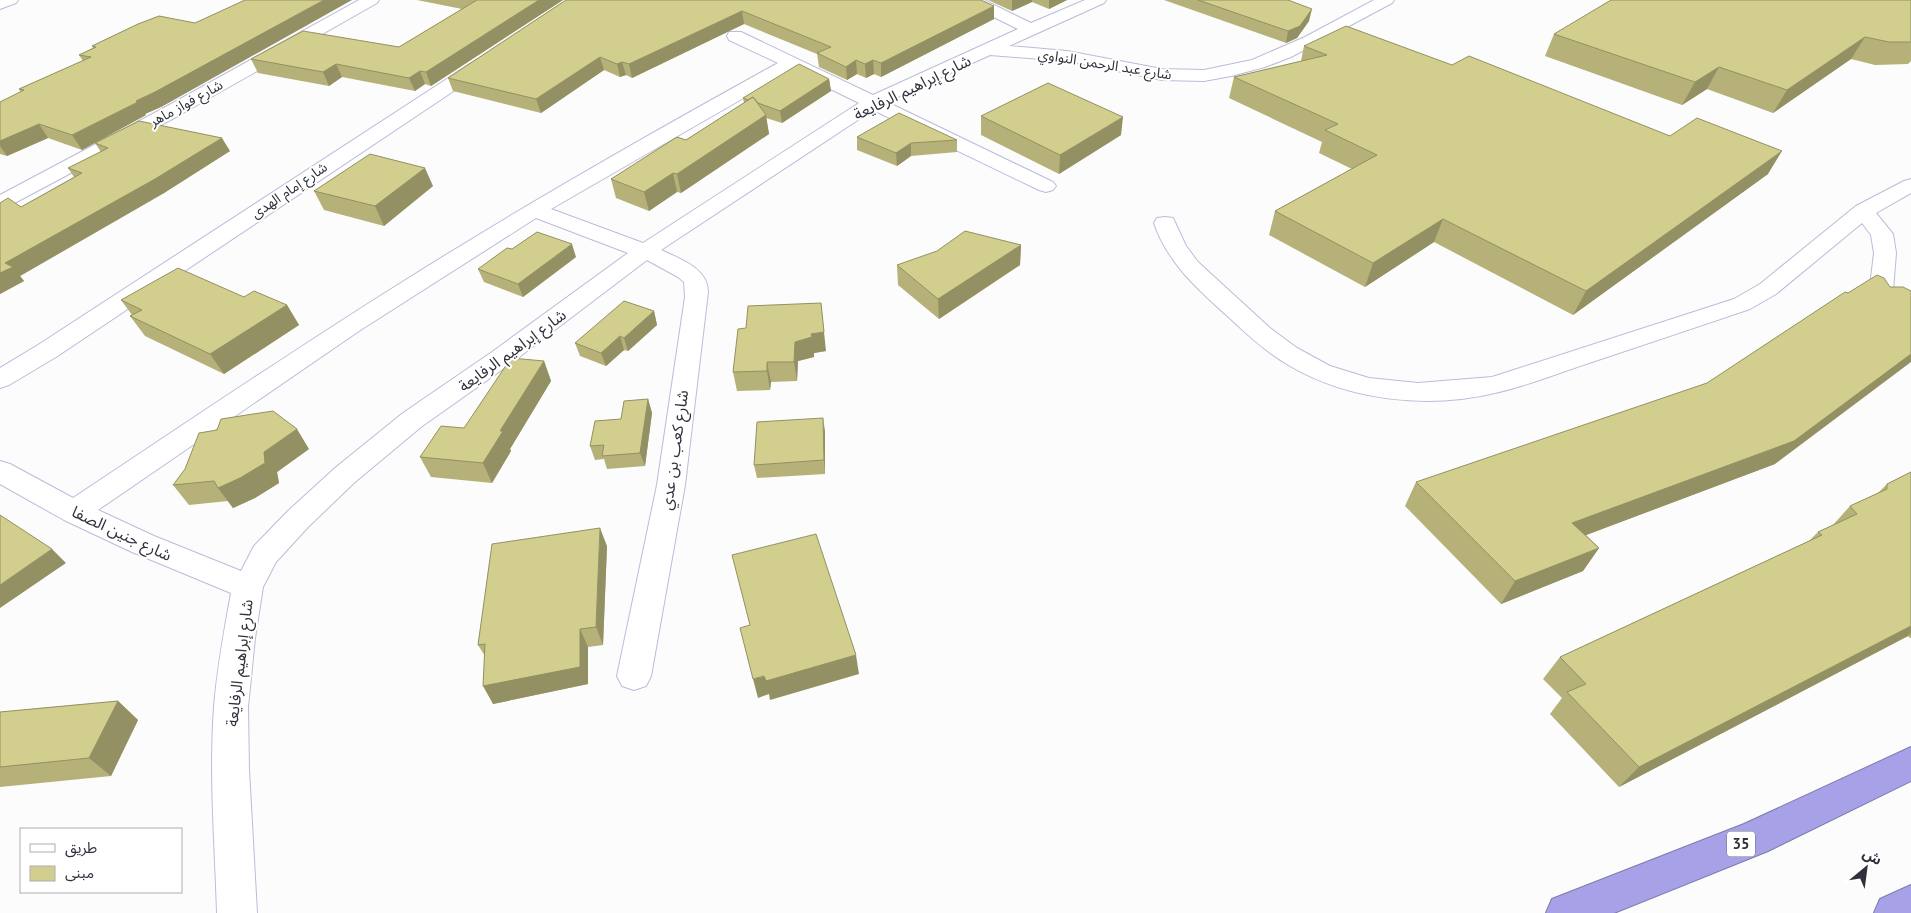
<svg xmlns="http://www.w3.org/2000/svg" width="1911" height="913" font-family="'PT Sans','Noto Sans Arabic',sans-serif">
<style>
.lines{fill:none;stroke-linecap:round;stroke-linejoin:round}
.minor-casing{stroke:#bcbbda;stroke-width:2}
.highway-casing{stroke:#7e7aac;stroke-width:2}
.minor{fill:#fff;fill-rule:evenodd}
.highway{fill:#a7a2e7;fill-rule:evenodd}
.wall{fill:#b5b179}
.shaded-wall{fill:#939063}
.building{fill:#d2ce8d;stroke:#939063}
.labels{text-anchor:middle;stroke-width:4;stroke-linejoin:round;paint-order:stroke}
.far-street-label{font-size:14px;fill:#31313d;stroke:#fff}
.shield{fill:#fff;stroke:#6f6f77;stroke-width:1}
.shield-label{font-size:15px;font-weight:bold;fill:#31313d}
.street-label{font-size:16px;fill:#31313d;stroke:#fff}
</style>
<rect width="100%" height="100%" fill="#fcfcfc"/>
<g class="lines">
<!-- minor casing -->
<g class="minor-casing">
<path id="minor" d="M0,0H18L16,3L0,9Z
M359,0H379L377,3L176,117L7,207L0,209V195L162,109Z
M963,0H984L1031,23L1085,0H1106L1104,3L1009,46L1067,51L1162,69L1204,70L1252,60L1305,37L1374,0H1394L1392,3L1291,57L1265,67L1231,76L1204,81L1162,80L1067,61L990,55L887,102L1053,182L1056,186L1053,190L1046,192L1039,190L873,110L661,250C680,259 708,268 708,292L685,485L651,676L646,686L634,690L622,686L617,676L657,485L685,297L684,282L678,277L647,260L510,364L421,427L355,482L308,527L276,562L263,587L255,638L248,707L249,770L257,913H217C215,845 209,775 214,707C217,669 224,631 231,593L132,552L64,520L0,484V461L10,464L73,498C183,425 292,351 404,281C526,204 651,133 778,63L729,40L727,36L729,32H741L873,95L1018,29L965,3ZM792,70L859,103L643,243L551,209ZM536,218L628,253L492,352L403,413L335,468L288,511L254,546L241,571L154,536L98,510L359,331Z
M482,59L488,60L491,64L488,68L56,357L9,385L0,388V368L38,345L476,60Z
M1911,179V193L1876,213L1893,234L1896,253L1892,303L1888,308L1880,310L1872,308L1868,303L1874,253L1871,235L1862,223L1776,294L1750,309C1697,327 1643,345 1589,363C1558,373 1527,386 1495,393C1428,409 1350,401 1290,366C1269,354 1251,338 1234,322C1202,293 1168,265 1154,223L1157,218L1165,217L1173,218L1186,246L1198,262L1270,328L1297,348L1330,366L1369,378L1418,383L1492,377L1734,299L1760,284L1856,206L1904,181Z"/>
</g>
<!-- highway casing -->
<g class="highway-casing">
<path id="highway" d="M1911,747V781L1768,851L1614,913H1546L1552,899L1744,824Z
M1911,885V913H1874L1880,899Z"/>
</g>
<!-- minor -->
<use href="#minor" class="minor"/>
<!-- highway -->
<use href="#highway" class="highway"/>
</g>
<!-- wall -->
<path class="wall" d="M417,0H563L431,86L425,84L415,91L342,77L329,86L258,73L251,59L399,47L462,9Z
M566,0L994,6V19L881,77L874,74L866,78L857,74L847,80L819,67L817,54L744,24L632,78L626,75L620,77L604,70L541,113L453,91L448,78Z
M988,0H1067L1049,9L1032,2L1012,11Z
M1164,0H1288L1309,21L1297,38L1286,43Z
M1911,0V61L1908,64L1875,65L1851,59L1773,113L1707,89L1682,105L1545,56L1554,34Z
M138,24L163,106L145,114L146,115L82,150L48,138L7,156L0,154V102L21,92L19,89L83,61L79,55L93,48L92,46Z
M1304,46L1452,65L1670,136L1768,174L1573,315L1434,242L1365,287L1269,235L1275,211L1352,169L1319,153L1322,142L1229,98L1234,77L1301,61Z
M829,79L831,91L782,123L766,118L769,134L681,193L677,192L649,211L616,198L611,179L686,140L744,103L743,98Z
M981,116L1121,135L1059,174L981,135Z
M857,137L957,140V152L911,156L897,166L857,150Z
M95,143L230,151L164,193L20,276L24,281L0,294V203L21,207L74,177L68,168L101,152Z
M433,186L384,226L324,210L314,191Z
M1021,245L1020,265L939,319L898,285L897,265Z
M576,257L523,297L484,282L478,269Z
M244,297L287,305L299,325L224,374L145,336L130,316L132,315L121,300Z
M654,311L657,325L628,351L624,350L606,366L580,356L575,343Z
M746,328L826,351L814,353V357L798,361L797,381L771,382L770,390L737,391L733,372Z
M544,361L551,381L510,449L511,451L492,483L431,477L420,457L464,428Z
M648,399L652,413L645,466L607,469L604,459L595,460L590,446L621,419Z
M825,431V474L757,478L754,465Z
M309,449L277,472L279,483L255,498L233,508L228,501L189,505L173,485Z
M1775,464L1586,535L1599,548L1583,571L1501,604L1405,506L1416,482Z
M1911,472V638H1910L1908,636L1619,787L1550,714L1562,698L1543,679L1560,657L1809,541L1818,532L1833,525L1850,506L1878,493L1887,484Z
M607,546L603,645L588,647V684L493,704L485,656L478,645Z
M118,701L138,720L111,776L0,787V712Z"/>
<!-- shaded-wall -->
<path class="shaded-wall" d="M324,0H352L163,106L145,114L146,115L82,150L72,135Z
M539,0H563L431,86L426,72Z
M1012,0H1032V2L1012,11Z
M1049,0H1067L1049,9Z
M994,6V19L881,77V63Z
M1312,9L1309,21L1297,38L1286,43L1288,31Z
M742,11L744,24L632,78L629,64Z
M1865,37L1851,59L1773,113L1787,90Z
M600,57L604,70L541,113L536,99Z
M856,60L857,74L847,80L846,67Z
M873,60L874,74L866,78L865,64Z
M622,62L626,75L620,77L617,64Z
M336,64L342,77L329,86L323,72Z
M1719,67L1707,89L1682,105L1695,82Z
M420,71L425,84L415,91L409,78Z
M829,79L831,91L782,123L780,111Z
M766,115L769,134L681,193L677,174Z
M1123,117L1121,135L1059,174L1060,155Z
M39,124L48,138L7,156L0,146V141Z
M222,138L230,151L164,193L20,276L24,281L0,294V273L5,263Z
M911,143V156L897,166L896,153Z
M1782,151L1768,174L1573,315L1586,291Z
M425,168L433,186L384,226L375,206Z
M673,173L677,192L649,211L644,192Z
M1443,219L1434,242L1365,287L1373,263Z
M572,244L576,257L523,297L518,284Z
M1021,245L1020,265L939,319L938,299Z
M821,303L826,351L814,353V357L798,361L797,381L794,362L795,342L811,334Z
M287,305L299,325L224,374L210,354Z
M654,311L657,325L628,351L624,338Z
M620,336L624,350L606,366L601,353Z
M1911,354V362L1775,464L1557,546L1572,523Z
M544,361L551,381L510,449L511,451L492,483L483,463L500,431Z
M767,362L771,382L770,390L767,371Z
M648,399L652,413L645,466L640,453Z
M823,418L825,431V474L824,460Z
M297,429L309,449L277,472L279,483L255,498L233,508L218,488L264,452Z
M600,528L607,546L603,645L596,627Z
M1599,548L1583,571L1501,604L1515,581Z
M52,549L66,563L0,608V585Z
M1911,626V633L1908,636L1619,787L1639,767Z
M580,629L588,647V684L493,704L483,686Z
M856,655L859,674L770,700L769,694L758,698L753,679Z
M118,701L138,720L111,776L89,758Z"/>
<!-- building -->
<path class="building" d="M245,0H324L155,92L136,101L138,102L72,135L39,124L0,141V102L24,90L19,89L91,57L79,55L96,47L92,46L138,24L159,16L195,23Z
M477,0H539L426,72L420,71L409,78L336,64L323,72L251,59L303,31L399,47Z
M566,0H981L994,6L881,63L873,60L865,64L856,60L846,67L817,53L831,47L742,11L629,64L622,62L617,64L600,57L536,99L448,78Z
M1198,0H1288L1312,9L1300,26L1288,31Z
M1611,0H1911V42H1889L1865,37L1787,90L1719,67L1695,82L1554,34Z
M1346,26L1452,65L1469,56L1670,136L1697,118L1782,151L1586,291L1443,219L1373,263L1275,211L1377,155L1325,130L1338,124L1234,77L1327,55L1304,46Z
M799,64L829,79L780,111L758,103L753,97L748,100L743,98Z
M1048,83L1123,117L1060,155L981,116Z
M753,97L766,115L677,174L673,173L644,192L611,179L677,137L686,140Z
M899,113L957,140L911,143L896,153L857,137Z
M139,121L222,138L155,179L5,263L13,267L0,273V203L8,198L21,207L82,173L68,168L108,148L95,143Z
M370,154L425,168L375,206L314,191Z
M965,231L1021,245L938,299L897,265L937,251Z
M537,232L572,244L518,284L478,269L507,248L512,249Z
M178,268L244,297L254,291L287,305L210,354L130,316L142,310L121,300Z
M1877,275L1884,278L1890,287H1903L1911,291V354L1794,441L1572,523L1599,548L1515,581L1416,482L1707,383L1845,292L1848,293Z
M624,301L654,311L624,338L620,336L601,353L575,343Z
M821,303L824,332L811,334L812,337L795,342L794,362H767V371L733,372L738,329L746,328L748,306Z
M511,358L544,361L500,431H503L483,463L420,457L441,426L464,428Z
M648,399L640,453L602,456L604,445L590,446L595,421L621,419L624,401Z
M273,411L297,429L264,452L265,463L240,478L218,488L214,481L173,485L185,469L199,433L217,430L221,419Z
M823,418L824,460L754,465L757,422Z
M1911,472V626L1639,767L1567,692L1586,684L1560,657L1822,535L1818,532L1857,514L1850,506L1887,489V484Z
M0,515L52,549L0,585Z
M600,528L596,627L580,629V667L483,686L485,644L478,645L492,544Z
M816,534L856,655L766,681L764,676L753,679L740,628L750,625L732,555Z
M118,701L89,758L0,767V712Z"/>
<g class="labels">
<!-- far-street labels -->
<g class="far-street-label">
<text transform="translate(1105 64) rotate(9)" y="5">شارع عبد الرحمن النواوي</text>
<text transform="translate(186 103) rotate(-29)" y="5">شارع فواز ماهر</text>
<text transform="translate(289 190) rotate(-34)" y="5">شارع إمام الهدى</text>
</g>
<!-- shield labels -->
<rect class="shield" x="1727" y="831.5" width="28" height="25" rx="4"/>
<g class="shield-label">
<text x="1741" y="849">35</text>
</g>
<!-- street labels -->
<g class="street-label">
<text transform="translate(912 87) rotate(-26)" y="6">شارع إبراهيم الرفايعة</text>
<text transform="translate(512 350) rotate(-36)" y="6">شارع إبراهيم الرفايعة</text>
<text transform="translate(674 450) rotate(-82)" y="6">شارع كعب بن عدي</text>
<text transform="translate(122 533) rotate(25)" y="6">شارع جنين الصفا</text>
<text transform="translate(239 663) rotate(-83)" y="6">شارع إبراهيم الرفايعة</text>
</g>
</g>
<!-- legend -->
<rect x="20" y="828" width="162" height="65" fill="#ffffff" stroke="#adadb1"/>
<rect x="30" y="844" width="25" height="8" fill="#ffffff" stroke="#adadb1"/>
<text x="65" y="853" font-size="15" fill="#31313d">طريق</text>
<rect x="30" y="866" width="25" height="15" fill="#d2ce8d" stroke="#adadb1"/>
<text x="65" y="878" font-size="15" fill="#31313d">مبنى</text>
<!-- north arrow -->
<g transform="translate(1866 868) rotate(29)" stroke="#ffffff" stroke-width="4" paint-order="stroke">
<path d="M0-4L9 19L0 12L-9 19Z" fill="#31313d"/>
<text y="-8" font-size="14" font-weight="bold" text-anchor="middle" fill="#31313d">ش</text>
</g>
</svg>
